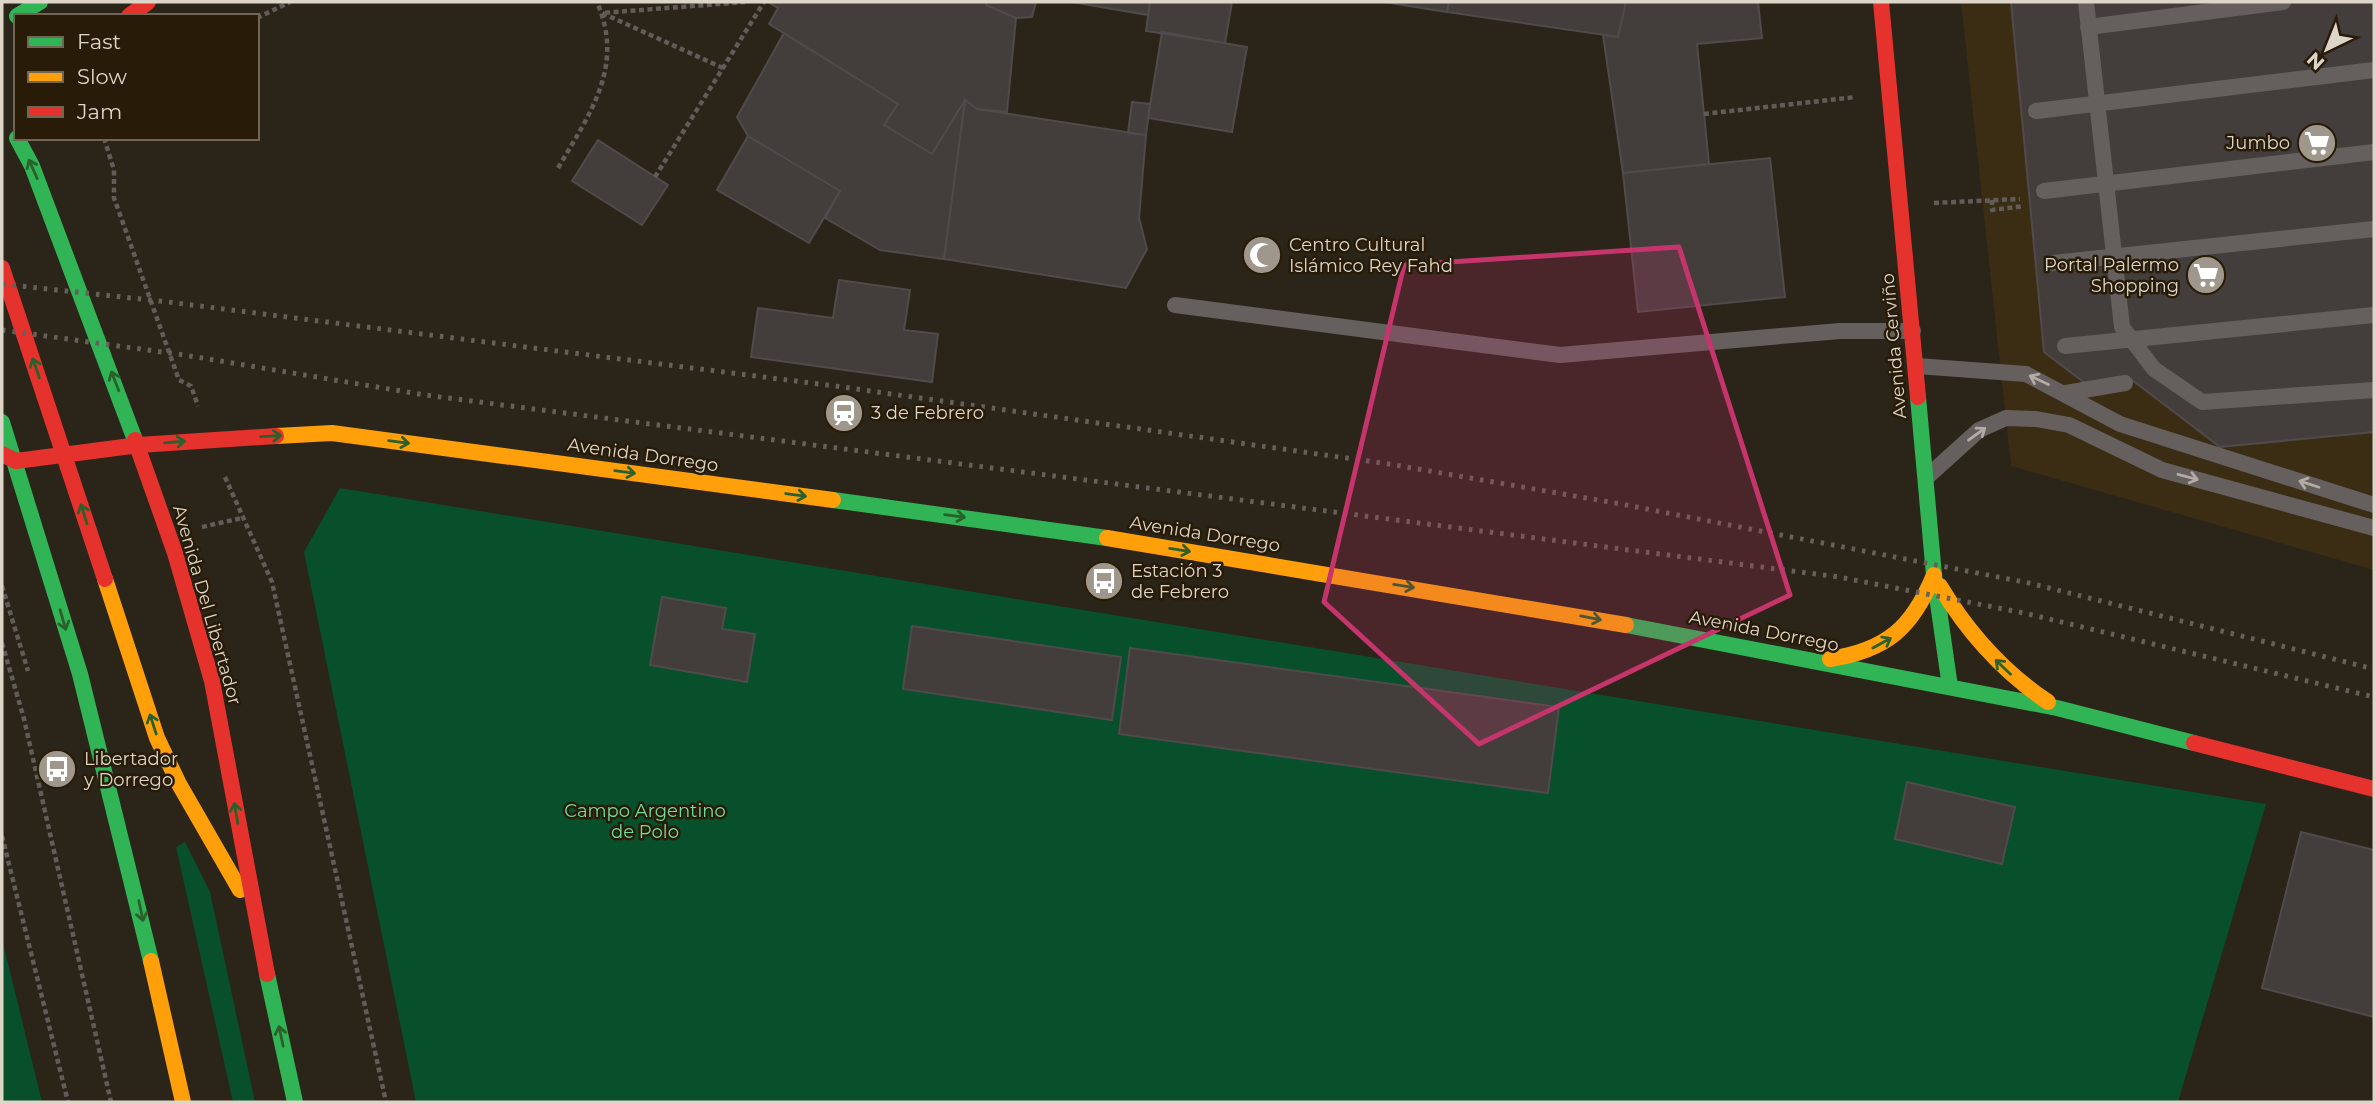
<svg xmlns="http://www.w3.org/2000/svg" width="2376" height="1104" font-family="Montserrat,sans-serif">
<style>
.built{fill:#3b2c14}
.green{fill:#084f2c}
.building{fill:#433e3b;stroke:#504b4a;stroke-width:2}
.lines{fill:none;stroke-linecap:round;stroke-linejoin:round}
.path{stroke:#615c58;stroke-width:4.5;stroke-dasharray:5 3.5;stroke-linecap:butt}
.lane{stroke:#65605e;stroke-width:16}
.fast{stroke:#30b455;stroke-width:16}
.slow{stroke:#ff9f0a;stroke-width:16}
.jam{stroke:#e5322d;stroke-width:16}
.rail{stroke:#66605a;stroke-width:5;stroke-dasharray:3.5 7;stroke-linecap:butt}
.oneway{stroke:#2c602b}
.oneway2{stroke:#b4aca4}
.marked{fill:#c6346c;fill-opacity:0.2;stroke:#c6346c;stroke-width:5;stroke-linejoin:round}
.labels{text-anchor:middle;stroke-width:5;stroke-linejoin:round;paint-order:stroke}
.poi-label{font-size:18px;fill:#ded5c9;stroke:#281c08;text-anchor:start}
.street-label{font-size:18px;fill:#ded5c9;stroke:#281c08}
.park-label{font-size:18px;fill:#73dc9c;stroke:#281c08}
</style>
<rect width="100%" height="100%" fill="#2b2419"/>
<!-- built -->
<path class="built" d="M1961,2H2374V570L2011,466Z"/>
<!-- green -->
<path class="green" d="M340,488L2266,804L2178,1102H416L304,552Z
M185,842L210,892L255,1102H233L176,847Z
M2,939L42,1102H2Z"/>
<!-- building -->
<path class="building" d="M768,2H987L986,5L1016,18L1007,112L977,109L965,100L932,154L884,125L898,104L769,24L778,8Z
M987,2H1036L1032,17L1016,18L986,5Z
M1072,2H1150L1148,15Z
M1150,2H1232L1225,43L1146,31Z
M1384,2H1449L1447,12Z
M1449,2H1626L1618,37L1447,12Z
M1626,2H1758L1762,38L1697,44L1709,164L1623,173L1603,35L1618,37Z
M2011,2H2374V432L2220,447L2128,377L2086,384L2044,352Z
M1162,32L1247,47L1232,132L1148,118Z
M784,33L898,104L884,125L932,154L965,100L944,259L880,250L825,218L840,191L748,136L737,117Z
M965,100L977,109L1146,135L1139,218L1147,249L1126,288L944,259Z
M1132,102L1150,104L1146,135L1128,133Z
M748,136L840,191L809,243L717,190Z
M598,140L668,185L642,225L572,181Z
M1770,158L1785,297L1638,312L1623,173Z
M839,280L910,290L904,330L938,334L932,382L751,357L758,308L833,318Z
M662,597L726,608L722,629L755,634L747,682L650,665Z
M912,626L1121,657L1112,720L903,689Z
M1130,648L1559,707L1548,793L1119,734Z
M1907,782L2015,807L2002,864L1895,839Z
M2301,832L2374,850V1017L2262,988Z"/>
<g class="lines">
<!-- path -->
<path class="path" d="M257,18L290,2
M723,68L602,13L745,2
M1704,114L1856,97
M104,138L114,170V198L179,380L191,386L198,406
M558,168C590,113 625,67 597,2
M655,177L764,2
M1992,200V210L2024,206
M1934,203L2020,199
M225,477L272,582L386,1102
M202,527L242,518
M2,586L28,671
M2,643L24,719L111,1102
M2,836L68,1102"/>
<!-- lane -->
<path class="lane" d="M2086,2L2122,327L2154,369L2202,402L2374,390
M2088,27L2283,2
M2036,111L2374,70
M2044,191L2374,152
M2053,263L2374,229
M1175,305L1560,355L1840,331H1913
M2065,346L2374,315
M1917,366L2026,374L2120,424L2374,505
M2066,393L2125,383
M1927,477L1979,430L2006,418L2036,419L2069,425L2162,470L2374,528"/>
<!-- fast -->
<path class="fast" d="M17,16L40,2
M17,138L32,166L135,440
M1918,397L1934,575L1950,687
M2,422L80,674L151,961
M833,500L1107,538
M1626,625L2057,708L2194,743
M267,974L295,1102"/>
<!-- slow -->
<path class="slow" d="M276,436L332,433L833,500
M1107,538L1626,625
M105,579L157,738L179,784L240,890
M1940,586C1968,633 2002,671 2048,702
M1830,659C1887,650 1912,628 1934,575
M151,961L183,1102"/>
<!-- jam -->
<path class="jam" d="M1881,2L1918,397
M129,16L148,2
M2,268L105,579
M135,440L175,553L212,681L267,974
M2,454L16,461L139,445L276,436
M2194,743L2374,789"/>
<!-- rail -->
<path class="rail" d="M2,284L168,302L835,386L1389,464L1621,504L2029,583L2374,669
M2,330L184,355L425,395L1839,577L2024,613L2374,697"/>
</g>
<!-- one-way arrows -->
<defs><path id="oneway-shaft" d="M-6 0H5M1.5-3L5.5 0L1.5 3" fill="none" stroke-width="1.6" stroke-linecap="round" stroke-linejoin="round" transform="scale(1.75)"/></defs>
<g class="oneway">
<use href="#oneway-shaft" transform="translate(33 169) rotate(-114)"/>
<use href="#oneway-shaft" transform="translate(36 368) rotate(-109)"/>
<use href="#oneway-shaft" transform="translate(115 381) rotate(-111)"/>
<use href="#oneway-shaft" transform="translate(271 436) rotate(-3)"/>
<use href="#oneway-shaft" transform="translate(175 442) rotate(-5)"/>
<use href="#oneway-shaft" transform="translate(399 442) rotate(8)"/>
<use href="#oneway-shaft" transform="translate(625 472) rotate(8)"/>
<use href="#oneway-shaft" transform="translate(796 495) rotate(8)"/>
<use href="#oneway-shaft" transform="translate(84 514) rotate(-107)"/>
<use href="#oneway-shaft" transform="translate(955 516) rotate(8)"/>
<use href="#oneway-shaft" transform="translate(1180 550) rotate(9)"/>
<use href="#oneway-shaft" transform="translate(1404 586) rotate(9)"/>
<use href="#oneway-shaft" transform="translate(1591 618) rotate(11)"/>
<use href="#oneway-shaft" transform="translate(63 620) rotate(74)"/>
<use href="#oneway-shaft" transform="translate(1882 643) rotate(-29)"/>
<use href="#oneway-shaft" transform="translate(2003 667) rotate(-136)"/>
<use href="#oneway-shaft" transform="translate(153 724) rotate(-108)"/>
<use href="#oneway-shaft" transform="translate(236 813) rotate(-100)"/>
<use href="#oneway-shaft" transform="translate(141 911) rotate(78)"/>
<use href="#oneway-shaft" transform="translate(281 1036) rotate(-102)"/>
</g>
<g class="oneway2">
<use href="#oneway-shaft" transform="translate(2039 380) rotate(-155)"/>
<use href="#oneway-shaft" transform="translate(1977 434) rotate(-36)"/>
<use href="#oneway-shaft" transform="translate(2188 477) rotate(15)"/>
<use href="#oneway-shaft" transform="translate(2309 484) rotate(-162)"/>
</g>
<!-- marked area -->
<path class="marked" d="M1679,247L1790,595L1479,744L1324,602L1404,265Z"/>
<!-- icons -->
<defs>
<g id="supermarket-disc" transform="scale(2.0125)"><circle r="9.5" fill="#9f978b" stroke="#281c08"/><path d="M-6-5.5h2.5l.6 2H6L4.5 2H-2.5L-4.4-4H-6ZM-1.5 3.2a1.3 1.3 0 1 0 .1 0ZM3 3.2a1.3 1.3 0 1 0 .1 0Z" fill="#fff"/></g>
<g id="mosque-disc" transform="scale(2.0125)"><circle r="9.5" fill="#9f978b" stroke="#281c08"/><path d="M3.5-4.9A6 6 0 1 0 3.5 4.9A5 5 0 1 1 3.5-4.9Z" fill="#fff"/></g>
<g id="station-disc" transform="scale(2.0125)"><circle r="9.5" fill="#9f978b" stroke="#281c08"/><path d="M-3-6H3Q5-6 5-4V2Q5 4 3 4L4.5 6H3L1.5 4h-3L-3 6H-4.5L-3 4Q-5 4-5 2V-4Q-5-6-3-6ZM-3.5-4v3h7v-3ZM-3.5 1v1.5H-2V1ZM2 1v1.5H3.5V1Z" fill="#fff"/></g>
<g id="bus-disc" transform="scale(2.0125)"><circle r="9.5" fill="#9f978b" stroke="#281c08"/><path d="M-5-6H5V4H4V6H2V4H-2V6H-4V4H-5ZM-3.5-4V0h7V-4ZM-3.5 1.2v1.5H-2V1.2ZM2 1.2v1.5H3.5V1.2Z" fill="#fff"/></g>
</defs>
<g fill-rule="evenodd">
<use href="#supermarket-disc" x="2317" y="143"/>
<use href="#mosque-disc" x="1262" y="255"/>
<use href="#supermarket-disc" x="2206" y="275"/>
<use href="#station-disc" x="844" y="413"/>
<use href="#bus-disc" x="1104" y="581"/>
<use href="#bus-disc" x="57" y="769"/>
</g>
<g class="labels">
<!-- poi labels -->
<g class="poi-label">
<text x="2290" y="149" text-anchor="end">Jumbo</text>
<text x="1289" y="251">Centro Cultural<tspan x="1289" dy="21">Islámico Rey Fahd</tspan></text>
<text x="2179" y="271" text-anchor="end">Portal Palermo<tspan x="2179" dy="21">Shopping</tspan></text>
<text x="871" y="419">3 de Febrero</text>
<text x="1131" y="577">Estación 3<tspan x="1131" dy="21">de Febrero</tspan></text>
<text x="84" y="765">Libertador<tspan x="84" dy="21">y Dorrego</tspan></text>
</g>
<!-- street labels -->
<g class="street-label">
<text transform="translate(1894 346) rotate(-95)" y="6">Avenida Cerviño</text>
<text transform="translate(643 455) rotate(8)" y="6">Avenida Dorrego</text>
<text transform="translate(1205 534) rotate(9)" y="6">Avenida Dorrego</text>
<text transform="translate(207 605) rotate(74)" y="6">Avenida Del Libertador</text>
<text transform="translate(1764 631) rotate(11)" y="6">Avenida Dorrego</text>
</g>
<!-- park labels -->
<g class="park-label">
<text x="645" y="817">Campo Argentino<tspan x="645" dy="21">de Polo</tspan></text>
</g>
</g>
<!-- border -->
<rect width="2376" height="1104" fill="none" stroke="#ded5c9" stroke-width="7"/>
<!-- legend -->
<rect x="14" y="14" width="245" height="126" fill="#281c08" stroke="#716655" stroke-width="2"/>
<rect x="28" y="37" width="35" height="10" fill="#30b455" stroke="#716655" stroke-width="2"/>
<text x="77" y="49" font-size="21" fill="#ded5c9">Fast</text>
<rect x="28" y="72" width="35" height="10" fill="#ff9f0a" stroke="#716655" stroke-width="2"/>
<text x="77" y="84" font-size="21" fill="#ded5c9">Slow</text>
<rect x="28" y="107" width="35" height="10" fill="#e5322d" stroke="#716655" stroke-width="2"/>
<text x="77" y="119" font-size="21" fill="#ded5c9">Jam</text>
<!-- north arrow -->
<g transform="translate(2327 49) rotate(223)" stroke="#281c08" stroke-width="5" paint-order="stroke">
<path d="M0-5L12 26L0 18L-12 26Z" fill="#ded5c9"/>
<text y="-10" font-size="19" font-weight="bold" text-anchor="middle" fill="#ded5c9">N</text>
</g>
</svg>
